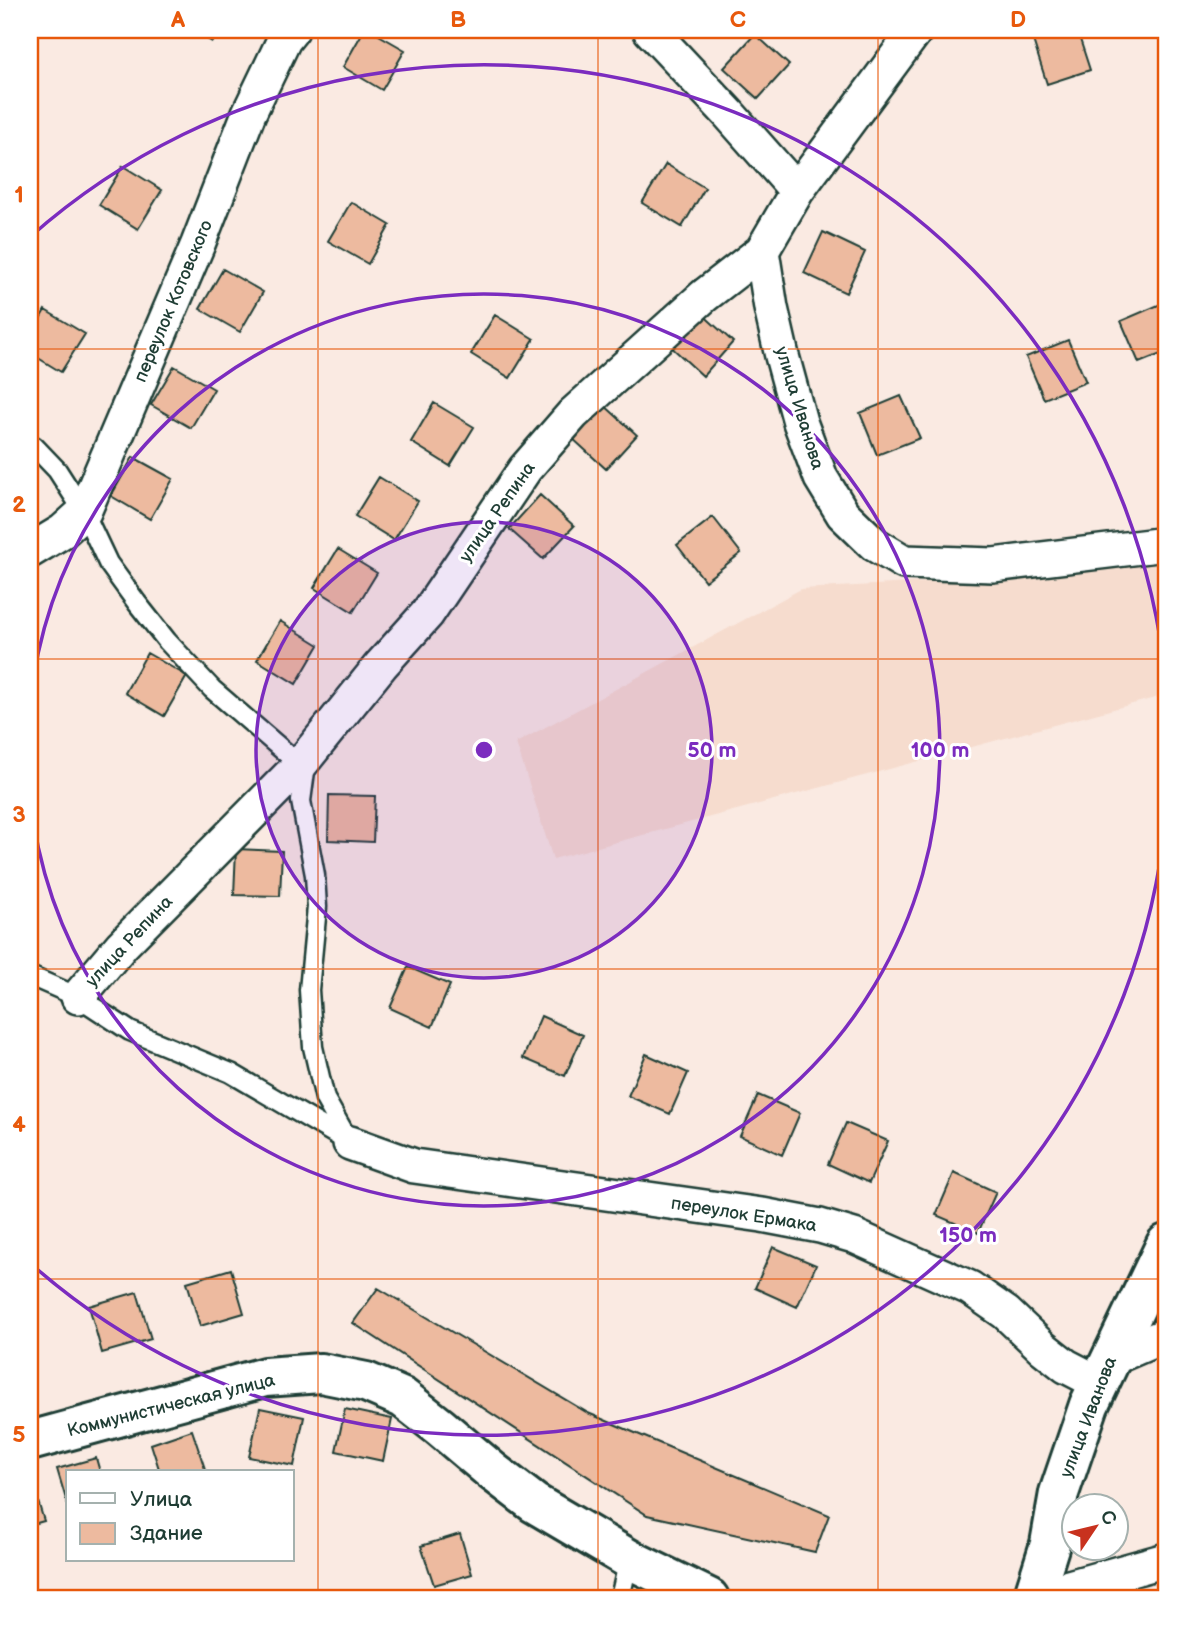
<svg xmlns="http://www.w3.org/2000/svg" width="1196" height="1628" font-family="'Balsamiq Sans',sans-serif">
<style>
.built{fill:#f6dcce}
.building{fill:#edba9f;stroke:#1f3d34;stroke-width:2}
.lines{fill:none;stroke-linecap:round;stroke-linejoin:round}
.lane-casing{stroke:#1f3d34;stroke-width:23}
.street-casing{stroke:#1f3d34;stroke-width:38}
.secondary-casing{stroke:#1f3d34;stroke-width:44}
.lane{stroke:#fff;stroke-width:18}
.street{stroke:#fff;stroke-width:33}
.secondary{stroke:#fff;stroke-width:38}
.grid{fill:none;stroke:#e8590c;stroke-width:2;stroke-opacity:0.55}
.ring{fill:none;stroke:#7b2cbf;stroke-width:3.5}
.labels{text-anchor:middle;stroke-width:6;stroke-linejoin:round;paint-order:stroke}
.street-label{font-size:18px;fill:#1f3d34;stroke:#fff}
.centre{fill:#7b2cbf;stroke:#fff;stroke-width:3.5}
.ring-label{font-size:21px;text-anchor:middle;font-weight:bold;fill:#7b2cbf;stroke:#fff;stroke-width:6;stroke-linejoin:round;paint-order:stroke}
.neatline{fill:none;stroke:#e8590c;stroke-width:2.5}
.grid-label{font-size:23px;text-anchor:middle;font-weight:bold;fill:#e8590c}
</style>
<rect width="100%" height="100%" fill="#faeae2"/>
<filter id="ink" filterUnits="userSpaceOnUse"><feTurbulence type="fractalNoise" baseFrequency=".0143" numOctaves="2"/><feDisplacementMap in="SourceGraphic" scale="14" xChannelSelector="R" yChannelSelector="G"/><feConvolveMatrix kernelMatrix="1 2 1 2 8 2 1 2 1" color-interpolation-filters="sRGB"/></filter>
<g filter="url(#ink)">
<!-- built -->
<path class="built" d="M1166,560V695L553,859L516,743L801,589L1020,577Z"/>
<!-- building -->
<path class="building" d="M192,30H220L212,42Z
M364,30H370L405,50L382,90L343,67Z
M1066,30H1077L1090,70L1047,84L1033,40Z
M755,34L789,65L758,99L724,68Z
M666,164L705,188L682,227L642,203Z
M123,166L162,190L138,229L99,205Z
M351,202L390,225L368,264L328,241Z
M823,232L865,252L846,293L804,273Z
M223,269L263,292L240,332L200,309Z
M1163,303L1166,311V352L1139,363L1121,321Z
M45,310L85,334L61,372L30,353V336Z
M699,311L733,342L703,376L669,345Z
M495,315L534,339L510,378L471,354Z
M1068,340L1086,382L1044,399L1026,357Z
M174,366L214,389L191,428L151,405Z
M901,396L920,438L877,455L860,413Z
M434,403L474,427L450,466L411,442Z
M603,404L637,435L606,469L572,438Z
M133,457L173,479L150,519L111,496Z
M379,477L418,501L394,540L355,516Z
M540,495L574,526L543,559L509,529Z
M713,517L741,553L705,581L677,545Z
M338,549L377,573L353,612L314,588Z
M280,621L319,645L296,684L257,660Z
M147,653L187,676L164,716L125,693Z
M329,795L375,796L373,842L328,840Z
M236,849L282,851L280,896L234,895Z
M408,967L450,985L432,1027L390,1008Z
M541,1016L583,1035L565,1076L523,1058Z
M646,1054L688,1073L670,1114L628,1096Z
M758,1095L800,1113L782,1155L740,1136Z
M846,1123L888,1141L869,1183L828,1164Z
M954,1173L996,1192L978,1233L936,1215Z
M773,1247L816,1265L797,1307L755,1288Z
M231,1269L244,1313L200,1326L187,1282Z
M378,1288L588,1413L829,1515L815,1552L647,1515L353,1323Z
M137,1292L151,1339L102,1353L89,1306Z
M260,1408L304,1417L294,1466L249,1457Z
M345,1409L392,1419L383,1461L336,1451Z
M192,1430L206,1472H160L151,1444Z
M96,1458L100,1472H68V1506L57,1469Z
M30,1475L44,1521L30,1525Z
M460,1534L472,1574L434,1585L421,1546Z"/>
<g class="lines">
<!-- lane casing -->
<g class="lane-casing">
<path id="lane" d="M30,444L34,446L57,470L84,512L108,563L137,603L167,641L212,689L300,765
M306,764L301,801L315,875L317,907L309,990L313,1047L325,1099L350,1143
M30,976L78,997L130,1031L231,1073L347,1141
M620,1598L629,1559"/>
</g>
<!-- street casing -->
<g class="street-casing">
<path id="street" d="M650,30L728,113L797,191
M762,251L771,308L782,356L800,422L821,478L843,514L874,544L904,562L993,565L1166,544
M30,551L63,531L84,512L198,244L249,113L284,40L292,30
M78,997L122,945L300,765L381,665L427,614L525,469L573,414L704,296L762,251L797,191L916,30
M350,1143L414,1166L762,1215L820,1226L854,1236L970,1288L1006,1313L1043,1348L1066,1366L1099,1383
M1110,1359L1166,1335
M1033,1597L1166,1560"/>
</g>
<!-- secondary casing -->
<g class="secondary-casing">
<path id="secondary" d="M30,1441L265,1377L321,1373L366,1382L403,1398L440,1427L492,1471L534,1503L629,1559L709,1598
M1033,1598L1050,1544L1059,1493L1089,1405L1166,1244"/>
</g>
<!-- lane -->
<use href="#lane" class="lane"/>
<!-- street -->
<use href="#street" class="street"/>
<!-- secondary -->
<use href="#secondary" class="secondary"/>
</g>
</g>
<!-- grid -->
<path class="grid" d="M318,30V1598M598,30V1598M878,30V1598M30,349H1166M30,659H1166M30,969H1166M30,1279H1166"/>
<!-- distance rings -->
<circle cx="484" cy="750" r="228" fill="#7b2cbf" fill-opacity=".12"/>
<g class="ring">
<circle cx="484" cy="750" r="228"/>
<path d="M30 706A456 456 0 1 1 30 794"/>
<path d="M1166 816A685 685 0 0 1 30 1263M30 237A685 685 0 0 1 1166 684"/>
</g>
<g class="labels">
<!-- street labels -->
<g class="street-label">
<text transform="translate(173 301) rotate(-67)" y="6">переулок Котовского</text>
<text transform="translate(800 408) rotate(73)" y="6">улица Иванова</text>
<text transform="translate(497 512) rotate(-55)" y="6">улица Репина</text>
<text transform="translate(129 941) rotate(-47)" y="6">улица Репина</text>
<text transform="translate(744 1214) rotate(9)" y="6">переулок Ермака</text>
<text transform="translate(171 1405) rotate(-14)" y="6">Коммунистическая улица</text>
<text transform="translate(1088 1417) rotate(-69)" y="6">улица Иванова</text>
</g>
</g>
<circle cx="484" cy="750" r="10" class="centre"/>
<g class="ring-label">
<text x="712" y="757">50 m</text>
<text x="940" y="757">100 m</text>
<text x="968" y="1242">150 m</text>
</g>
<!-- margin -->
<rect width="1196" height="1628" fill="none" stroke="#fff" stroke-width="77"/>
<!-- legend -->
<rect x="66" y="1470" width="228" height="91" fill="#ffffff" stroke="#a5b1ae" stroke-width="2"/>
<rect x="80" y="1493" width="35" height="10" fill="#ffffff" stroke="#a5b1ae" stroke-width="2"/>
<text x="130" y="1506" font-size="21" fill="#1f3d34">Улица</text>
<rect x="80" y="1523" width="35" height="21" fill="#edba9f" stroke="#a5b1ae" stroke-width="2"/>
<text x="130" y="1540" font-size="21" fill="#1f3d34">Здание</text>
<!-- north arrow -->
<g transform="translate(1095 1527) rotate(55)"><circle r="33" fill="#ffffff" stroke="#a5b1ae" stroke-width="2"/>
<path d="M0-5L12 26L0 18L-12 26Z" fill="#c8321e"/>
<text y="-10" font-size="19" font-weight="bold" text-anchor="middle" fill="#1f3d34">С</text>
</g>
<rect x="38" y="38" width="1120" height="1552" class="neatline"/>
<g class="grid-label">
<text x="178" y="27">A</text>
<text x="458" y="27">B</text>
<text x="738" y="27">C</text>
<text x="1018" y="27">D</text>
<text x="19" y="202">1</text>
<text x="19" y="512">2</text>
<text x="19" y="822">3</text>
<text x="19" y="1132">4</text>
<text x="19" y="1442">5</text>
</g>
</svg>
